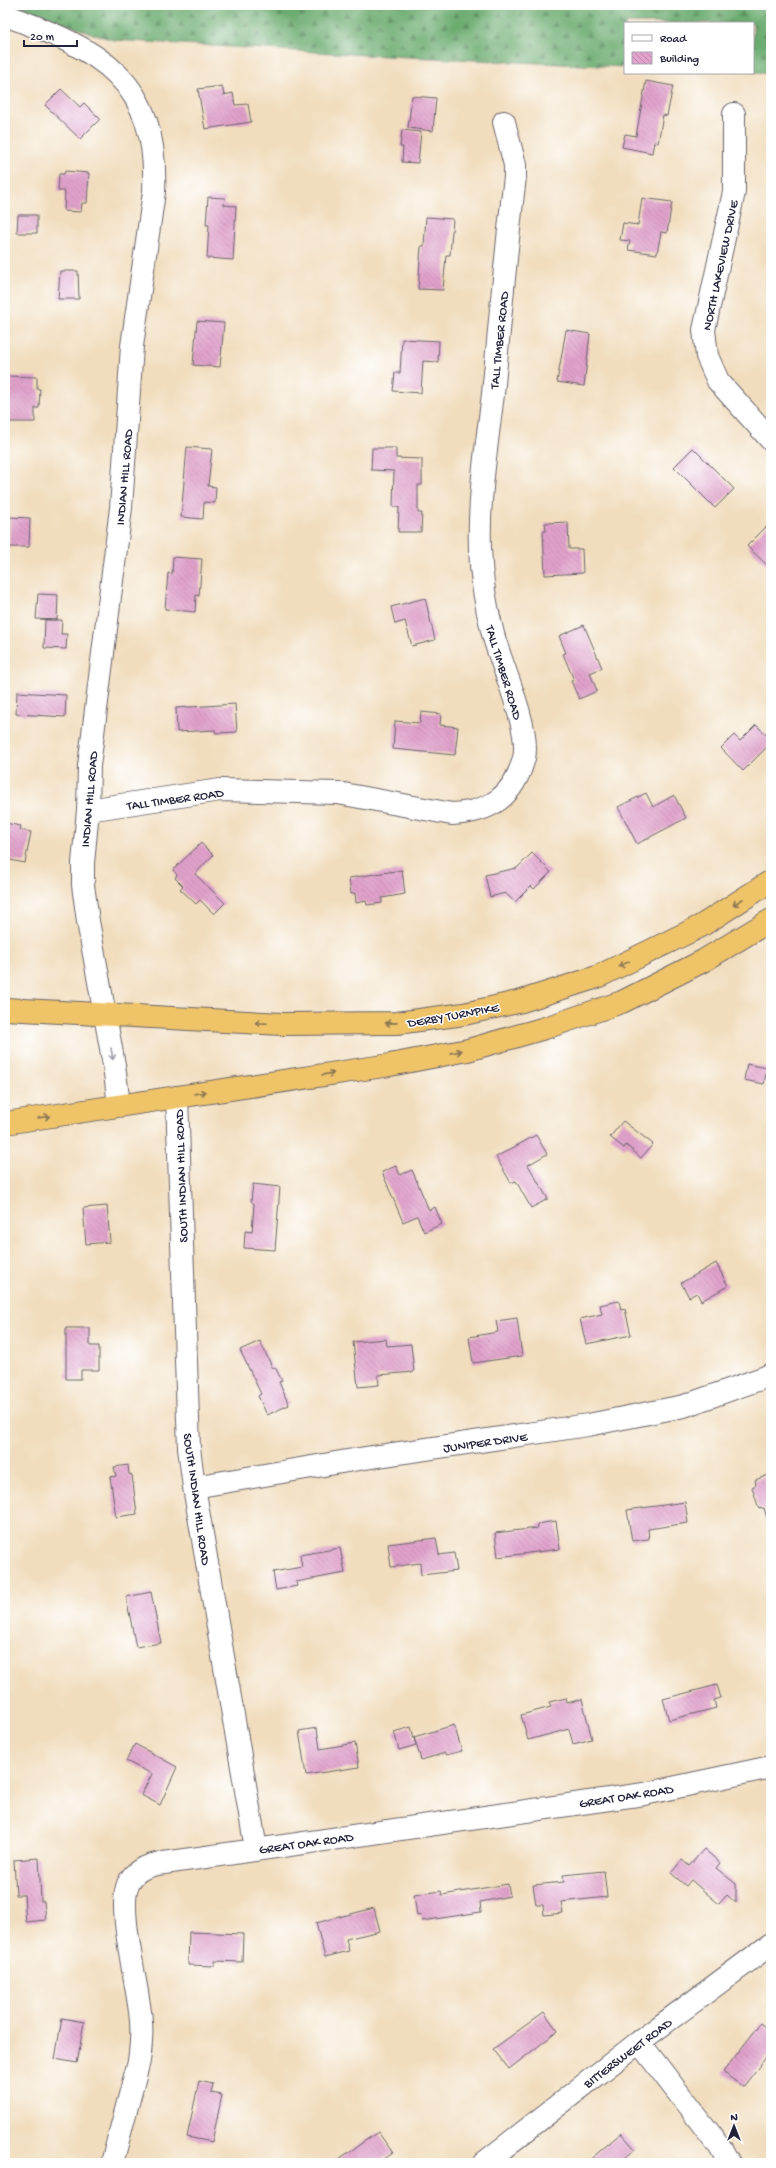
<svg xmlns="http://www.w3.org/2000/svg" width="776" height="2168" font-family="'Gochi Hand',sans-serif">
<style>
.forest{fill:url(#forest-firs);stroke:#466654}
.building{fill:url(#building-back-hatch)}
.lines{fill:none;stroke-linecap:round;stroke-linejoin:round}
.minor-casing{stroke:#6a6368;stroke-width:24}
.trunk-casing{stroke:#6a6368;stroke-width:24}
.minor{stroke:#fff;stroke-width:22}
.trunk{stroke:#efc469;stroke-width:22}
.oneway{stroke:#887352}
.oneway2{stroke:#9c9ca7}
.labels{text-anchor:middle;stroke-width:3;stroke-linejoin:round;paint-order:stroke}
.street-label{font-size:13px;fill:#22223b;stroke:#fff}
</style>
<defs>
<pattern id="forest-firs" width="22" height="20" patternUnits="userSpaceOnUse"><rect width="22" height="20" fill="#6aab6e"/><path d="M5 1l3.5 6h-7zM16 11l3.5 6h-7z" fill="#578b5c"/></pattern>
<pattern id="building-back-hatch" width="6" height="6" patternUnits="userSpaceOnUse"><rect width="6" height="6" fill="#e0a1cb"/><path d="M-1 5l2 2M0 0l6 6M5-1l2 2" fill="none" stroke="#c08aaf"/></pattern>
</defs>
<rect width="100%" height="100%" fill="#fff"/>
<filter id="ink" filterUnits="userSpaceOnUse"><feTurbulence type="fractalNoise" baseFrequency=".025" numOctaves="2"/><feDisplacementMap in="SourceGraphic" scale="8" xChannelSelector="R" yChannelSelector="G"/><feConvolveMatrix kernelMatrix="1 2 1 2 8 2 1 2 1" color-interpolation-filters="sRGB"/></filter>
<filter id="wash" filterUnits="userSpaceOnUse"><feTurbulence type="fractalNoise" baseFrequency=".012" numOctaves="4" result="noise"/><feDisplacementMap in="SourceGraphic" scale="16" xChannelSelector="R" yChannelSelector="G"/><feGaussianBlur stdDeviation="0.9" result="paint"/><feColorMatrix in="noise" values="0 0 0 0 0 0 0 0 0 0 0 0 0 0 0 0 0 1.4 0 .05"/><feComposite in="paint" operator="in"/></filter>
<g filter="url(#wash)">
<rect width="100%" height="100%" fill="#f1ddbd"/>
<!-- forest -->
<path class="forest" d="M16,5H771V74L753,72V23H625V67L365,55L114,40L93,34Z"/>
<g id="blocks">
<!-- building -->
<path class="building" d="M646,81L673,86L667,116L663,115L658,143L654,142L652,153L622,147L625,134L636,136Z
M222,86L224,95L233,93L235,105L248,104L251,122L205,129L198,89Z
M61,89L80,107L84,103L100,119L80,139L45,105Z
M412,96L436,98L433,131L408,128Z
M402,130L421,132L418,163L402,162L403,147H400Z
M65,171L89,173L87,203H82L81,212L64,211L65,191H58L59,174H64Z
M208,197L225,198L224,205L236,206L233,260L207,258L209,225H206Z
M642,198L672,202L667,233L661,232L657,254L628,250L630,241L620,240L623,223L638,225Z
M18,215H37V233H17Z
M426,217L453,219L450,255H446L443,290L418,289L421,246H424Z
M60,271H78L79,299H58Z
M197,321L224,323L220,367L193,365Z
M566,330L590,334L584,386L557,382Z
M402,339L439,341L438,362L423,361L421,393L393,391L395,373H400Z
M5,376L37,377V389H40L39,408H35V422H5Z
M187,447L212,449L208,486L216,487L215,503L204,502L203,519L181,517Z
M372,448H396V458L422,459V485H418V513H422L421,532H398L399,507H393L394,471L371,470Z
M693,448L734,489L715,508L674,467Z
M10,517L30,518L29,547H9Z
M568,522L569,549H582L583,573L545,575L543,531H546L545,523Z
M771,522V569L747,546Z
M173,557L202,559L199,596L196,595L195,612L165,609L168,573L172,574Z
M38,594L58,595L57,620L36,619Z
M425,598L435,640L412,646L405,621L395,624L391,607Z
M45,620H62L61,634H67L66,649L44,648Z
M584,625L602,668L590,673L597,691L579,699L571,681L574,680L563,654L566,653L559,636Z
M17,692L66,695L65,717L16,714Z
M235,704L237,732L216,733L215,730L177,732L176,708Z
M421,712L441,714L440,725L458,727L455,755L393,749L395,721L420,723Z
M756,725L771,739V743L743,771L721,748L734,735L740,741Z
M646,793L653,807L674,795L686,818L637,844L618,807Z
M5,823L21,826L20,830L31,832L25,863L5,859Z
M201,843L213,855L195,874L225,903L214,914L200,900L196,904L180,889L183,886L175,878L177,875L173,870Z
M532,853L551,872L534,889L531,886L515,902L505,893L490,897L485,875L517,868Z
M402,870L405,894L382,898V903L367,905L366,901L356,903L355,893L351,894L349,878Z
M747,1064L767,1068L764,1084L744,1080Z
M623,1121L653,1144L641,1158L626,1145L624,1148L610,1137Z
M536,1135L547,1154L528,1165L548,1199L531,1208L516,1181L511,1183L496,1157Z
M396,1166L400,1175L412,1170L429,1210L435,1207L442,1224L424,1232L417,1216L403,1222L382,1172Z
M253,1184L280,1187L275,1250L244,1248L245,1231L252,1232L254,1204L251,1201Z
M107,1206L110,1242L86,1244L83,1208Z
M716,1263L728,1286L701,1301L697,1293L689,1297L681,1283Z
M619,1301L621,1310L625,1309L631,1335L586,1344L580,1319L602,1314L600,1305Z
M517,1318L522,1356L473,1363L469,1337L498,1332L496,1321Z
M66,1328H90V1346H99V1370H81V1379H66Z
M386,1339L387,1346L411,1344L414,1372L378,1375L379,1385L358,1387L353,1342Z
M260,1341L272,1367L276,1369L282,1381L279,1382L289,1405L267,1415L258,1396L261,1394L240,1350Z
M128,1465L129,1474L132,1475L137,1514L116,1517L110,1477L116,1476L114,1467Z
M771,1474V1521L768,1522L764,1508L759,1509L752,1487L756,1485L755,1480Z
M685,1502L688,1523L648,1529L649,1539L632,1541L627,1510Z
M556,1521L560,1549L498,1557L495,1533L538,1528L537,1524Z
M436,1538L439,1555L454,1553L457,1571L421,1575L420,1563L391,1567L388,1544Z
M340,1548L345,1573L296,1582L297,1586L276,1590L273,1572L302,1567L300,1555Z
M151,1592L161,1643L136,1647L126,1597Z
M717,1685L721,1698L714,1700L716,1708L669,1720L663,1699Z
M566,1698L567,1703L582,1699L592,1739L573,1744L569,1729L528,1740L521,1715L551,1707L549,1702Z
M454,1725L462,1751L446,1755L445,1753L421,1760L414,1737Z
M411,1727L416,1745L399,1750L394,1732Z
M317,1728L320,1749L355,1743L359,1767L306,1775L299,1731Z
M135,1744L177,1767L160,1805L141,1795L152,1774L126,1761Z
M704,1849L720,1863L716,1868L736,1884V1903L727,1895L719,1904L691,1880L686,1886L671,1873L682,1860L689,1866Z
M39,1858L41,1901H44L46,1920L26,1922L24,1895H16L14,1860Z
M604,1871L607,1897L561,1902L563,1913L544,1915L543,1905H536L533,1885L564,1882L563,1875Z
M508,1884L510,1896L480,1902L481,1912L422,1921L421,1915L417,1916L414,1895L441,1891L442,1895Z
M374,1908L380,1931L346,1939L349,1951L325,1957L316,1923Z
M189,1932L243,1934L242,1962L215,1961V1966L188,1965Z
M544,2012L558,2031L509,2069L493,2049Z
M62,2018L84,2022L77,2063L55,2059Z
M761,2023L771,2031V2051L743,2087L723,2072Z
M199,2081L213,2084L211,2093L222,2095L212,2142L187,2137Z
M378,2132L393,2153L378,2163H333Z
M621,2133L635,2149L626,2156L632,2163H586Z"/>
</g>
</g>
<g filter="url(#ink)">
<use href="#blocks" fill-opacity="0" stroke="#6a6368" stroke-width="1"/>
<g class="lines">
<!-- minor casing -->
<g class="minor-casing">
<path id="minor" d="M5,15C100,50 159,79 154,192L132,346L121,508L89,766L88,810L83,863V885L88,921L114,1065L119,1105
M734,114V192L704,330L707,356L718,381L771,440
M88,810L220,790L338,793L452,814C491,812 514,796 524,758C531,729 501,665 493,634C486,607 481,578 480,549C478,500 487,443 493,394C500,322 506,249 515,177V165L504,122
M177,1097L189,1448L194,1487L256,1849
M194,1487L365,1458L588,1425L684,1406L771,1375
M639,2042L720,2147L729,2163
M112,2163L139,2061C141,2047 142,2034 141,2021C139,1989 117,1909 128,1884C134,1871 144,1867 157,1864L644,1794L771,1767
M484,2163L639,2042L771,1944"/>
</g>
<!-- trunk casing -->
<g class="trunk-casing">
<path id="trunk" d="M5,1009L282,1024L397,1023L464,1014L522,1001L597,977L701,926L771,881
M5,1123L390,1065L468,1050L545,1028L622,1002L703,961L771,920"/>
</g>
<!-- minor -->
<use href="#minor" class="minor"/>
<!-- trunk -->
<use href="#trunk" class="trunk"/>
</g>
<!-- one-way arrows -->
<defs><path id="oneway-shaft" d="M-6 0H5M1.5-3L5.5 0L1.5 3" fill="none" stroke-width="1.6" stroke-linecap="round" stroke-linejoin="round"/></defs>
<g class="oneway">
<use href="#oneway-shaft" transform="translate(738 902) rotate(147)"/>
<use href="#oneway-shaft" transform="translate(624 964) rotate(154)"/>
<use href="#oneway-shaft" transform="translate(261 1023) rotate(-177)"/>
<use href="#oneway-shaft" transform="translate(391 1023) rotate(179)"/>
<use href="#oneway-shaft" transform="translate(456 1052) rotate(-11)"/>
<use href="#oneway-shaft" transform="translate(328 1074) rotate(-8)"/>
<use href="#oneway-shaft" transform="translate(200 1093) rotate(-8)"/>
<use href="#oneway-shaft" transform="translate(44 1117) rotate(-9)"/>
</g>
<use class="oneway2" href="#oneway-shaft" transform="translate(112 1054) rotate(80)"/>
</g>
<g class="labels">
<!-- street labels -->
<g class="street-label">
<text transform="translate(719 265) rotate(-78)" y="5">NORTH LAKEVIEW DRIVE</text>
<text transform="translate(498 340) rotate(-84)" y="5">TALL TIMBER ROAD</text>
<text transform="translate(123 477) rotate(-85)" y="5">INDIAN HILL ROAD</text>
<text transform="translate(505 672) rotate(73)" y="5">TALL TIMBER ROAD</text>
<text transform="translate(175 798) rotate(-8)" y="5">TALL TIMBER ROAD</text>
<text transform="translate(88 799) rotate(-85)" y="5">INDIAN HILL ROAD</text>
<text transform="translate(453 1014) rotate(-10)" y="5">DERBY TURNPIKE</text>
<text transform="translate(180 1176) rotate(-92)" y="5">SOUTH INDIAN HILL ROAD</text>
<text transform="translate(485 1441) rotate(-8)" y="5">JUNIPER DRIVE</text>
<text transform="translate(198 1499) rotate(82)" y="5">SOUTH INDIAN HILL ROAD</text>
<text transform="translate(626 1795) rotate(-9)" y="5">GREAT OAK ROAD</text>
<text transform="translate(306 1842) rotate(-8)" y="5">GREAT OAK ROAD</text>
<text transform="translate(627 2052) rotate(-37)" y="5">BITTERSWEET ROAD</text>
</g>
</g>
<!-- margin -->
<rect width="776" height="2168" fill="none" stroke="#fff" stroke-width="20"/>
<!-- legend -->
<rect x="624" y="22" width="130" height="52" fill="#ffffff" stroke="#a7a7b1"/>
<rect x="632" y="35" width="20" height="6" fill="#ffffff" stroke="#a7a7b1"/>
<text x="660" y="42" font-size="12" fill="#22223b">Road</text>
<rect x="632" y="52" width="20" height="12" fill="url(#building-back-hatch)" stroke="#a7a7b1"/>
<text x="660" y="62" font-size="12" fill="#22223b">Building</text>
<!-- north arrow -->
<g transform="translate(734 2126)" stroke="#ffffff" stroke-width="3" paint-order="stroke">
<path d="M0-3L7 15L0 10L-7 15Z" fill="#22223b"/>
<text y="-6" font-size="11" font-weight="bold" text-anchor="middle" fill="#22223b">N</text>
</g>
<!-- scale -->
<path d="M24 40v6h53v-6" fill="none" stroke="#22223b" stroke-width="2"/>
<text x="30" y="40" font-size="12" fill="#22223b" stroke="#ffffff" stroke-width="3" paint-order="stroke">20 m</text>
</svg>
